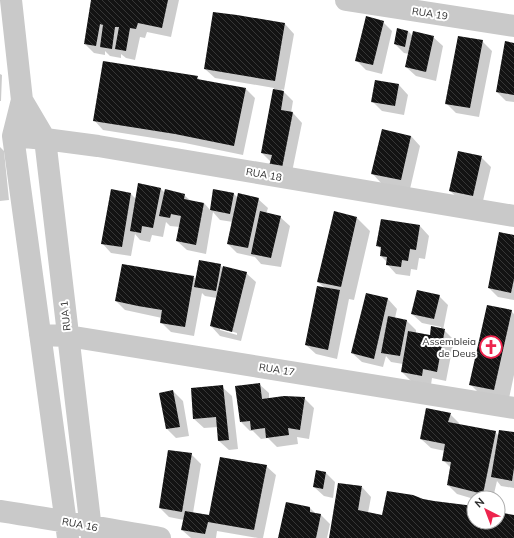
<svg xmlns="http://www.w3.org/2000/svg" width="514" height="538" font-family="Mulish,sans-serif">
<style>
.shadow{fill:#0003;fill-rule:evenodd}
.building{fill:url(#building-back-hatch)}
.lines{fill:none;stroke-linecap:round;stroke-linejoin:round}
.minor{stroke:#c9c9c9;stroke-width:22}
.labels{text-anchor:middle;stroke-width:4;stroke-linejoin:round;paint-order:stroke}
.street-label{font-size:10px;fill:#2c2c2c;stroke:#fff}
.poi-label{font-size:10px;fill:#2c2c2c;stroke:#fff;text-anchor:end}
</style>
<defs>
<pattern id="building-back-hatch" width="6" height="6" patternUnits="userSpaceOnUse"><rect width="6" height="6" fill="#131313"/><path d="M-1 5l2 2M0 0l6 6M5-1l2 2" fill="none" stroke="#363636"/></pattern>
</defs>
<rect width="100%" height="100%" fill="#fff"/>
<!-- shadow -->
<path class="shadow" d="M92,0H179L171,37L147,32L145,38L140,37L135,60L126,58L121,54V58L110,56L105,51V55L94,53L85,44Z
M383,22L392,31L382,74L366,70L356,60Z
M285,24L294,34L284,90L281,89L293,101L291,113H293L302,123L291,177L271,162L262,153L274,88L215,78L205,69Z
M408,31L413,36L433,37L443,46L436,81L416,76L406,67L409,54L404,53L395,44Z
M482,41L492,51L479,117L456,113L446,103Z
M514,44V102L506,101L497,92Z
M0,74L2,75L1,101H0Z
M197,77L201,81L246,89L255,98L243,155L185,143L103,130L94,120Z
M376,81L399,85L408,95L404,115L382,111L373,102Z
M411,136L420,146L410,189L381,183L372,173Z
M0,147L4,151L9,200L0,201Z
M481,157L491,167L482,205L460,200L450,191Z
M139,184L161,189L165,193L184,195L191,201L204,203L211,211L214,191L234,194L238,198L258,199L268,208L266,214L280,217L290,226L281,267L261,264L255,257L237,253L228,244L233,222L220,220L213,212L206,254L187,250L177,241L180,227L170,226L166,222L163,237L152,235L150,242L140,240L135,234L131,256L111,253L102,243L131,194L136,199Z
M357,218L370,231L354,300L349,299L337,359L316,354L306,345L325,288L318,282Z
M420,226L429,236L425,259L419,258L417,270L411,269L410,276L396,274L387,264V262L381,256L382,250L377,245Z
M514,236V300L498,297L489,288Z
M220,265L224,269L246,273L256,282L241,341L220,336L211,326L217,298L205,296L202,293L194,336L171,332L161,322L162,318L125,310L116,301L193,277L197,280ZM220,328L237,333V335L220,330Z
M367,294L388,299L397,309L395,318L407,321L416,330V333L430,336L441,329V327L422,323L412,314L439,296L448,305L443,330H444L454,340L446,381L432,378L431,385L411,381L402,372L403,364L391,362L386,356L383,367L362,362L352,353Z
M511,311L514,314V375L508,403L484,398L470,384Z
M259,384L269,393V399L304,398L314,408L309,439L297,437L298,444L277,447L268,438L261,439L253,431H250L241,422Z
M222,387L232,396L238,449L229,450L219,441L218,427L204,428L194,419Z
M173,391L183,401L189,436L176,438L167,429Z
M450,414L459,423V425L495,432L499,436L514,433V488L501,486L497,481L493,498L474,499L457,494L448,485L451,468L443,460L445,451L431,448L421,439Z
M191,454L201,464L193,513L210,516L266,466L276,475L263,538H258L217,531L216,538H191L182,530L184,520L169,517L160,508Z
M317,471L326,473L335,482L333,498L324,496L314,487Z
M362,487L371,497L368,513L383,516L422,500L474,507V522H498V513L514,516V538H330Z
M310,508L316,514L321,515L330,524L327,538H279Z"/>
<!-- building -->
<path class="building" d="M91,0H168L162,28L138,23L136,29L130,28L126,51L115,49L119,27H115L112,49L100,47L103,25L100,24L96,46L84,44Z
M213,12L237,15L285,23L275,81L204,69Z
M366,16L384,21L373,65L355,61Z
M397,28L408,31L405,47L394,44Z
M413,31L434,36L426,72L405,67Z
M458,36L483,40L470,108L445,104Z
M505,41L514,43V95L496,92Z
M103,61L198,76L197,79L246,88L234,146L175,134L93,121Z
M375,80L399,84L395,106L371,102Z
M273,89L284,91L281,110L293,112L282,168L269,166L272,155L261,153Z
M382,129L411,136L401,180L371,174Z
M458,151L482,156L473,196L449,191Z
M138,183L161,188L153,228L142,226L141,233L130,231Z
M111,189L131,193L122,247L101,244Z
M165,189L185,194L184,199L204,203L196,245L176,241L181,216L171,214L170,218L159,216Z
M213,189L234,193L230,214L210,210Z
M238,193L259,198L248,248L227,244Z
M260,211L281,216L271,258L251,254Z
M334,211L357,217L341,287L317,282Z
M381,219L420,225L416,250L410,249L408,261L402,260L401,267L386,265L387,257L380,256L381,247L376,246Z
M499,232L514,235V279L511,293L488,288Z
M199,260L221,264L216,291L194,287Z
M122,264L194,276L185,327L160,323L162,310L138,306L115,301Z
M223,266L247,272L232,332L210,326Z
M317,286L340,290L328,350L305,345Z
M417,290L440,295L434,319L411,314Z
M366,293L388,298L374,359L351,353Z
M487,305L512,310L494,390L469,385Z
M388,316L407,320L400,356L381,353Z
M431,326L445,329L437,372L423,369L422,376L401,372L408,331L430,335Z
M260,383L262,399L284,396L305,397L300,430L288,428L289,435L266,438L265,428L251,430L250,421L240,422L235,386Z
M223,385L229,440L218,441L216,417L193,419L191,388Z
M173,390L180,427L166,429L159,393Z
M426,408L451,413L448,422L496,431L483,494L447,485L451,462L442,461L445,444L420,439Z
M499,430L514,432V468L512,481L491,477Z
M168,450L192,453L182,512L159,508Z
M220,457L267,465L254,530L208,522L205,534L181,530L185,511L209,515Z
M316,470L326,472L323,489L313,487Z
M338,483L362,486L358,510L382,515L387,491L413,495L423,499L434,501L474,506V522H498V512L514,515V538H329Z
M286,502L310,507V512L321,514L316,538H278Z"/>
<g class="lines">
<!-- minor -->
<path class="minor" d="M11,0L22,100L13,136L68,538
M346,0L514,26
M22,100L45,139L92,538
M13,136L45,139L98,146L514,216
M40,335L68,336L514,408
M0,511C53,519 107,529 160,538"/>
</g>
<!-- icons -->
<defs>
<g id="church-ring" transform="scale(1.15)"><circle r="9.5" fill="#fff" stroke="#ed244d" stroke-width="1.5"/><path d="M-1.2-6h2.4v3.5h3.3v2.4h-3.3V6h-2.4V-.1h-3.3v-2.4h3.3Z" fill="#ed244d"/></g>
</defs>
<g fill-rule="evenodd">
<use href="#church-ring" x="491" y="347"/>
</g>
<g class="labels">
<!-- street labels -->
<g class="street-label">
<text transform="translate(430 13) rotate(9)" y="4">RUA 19</text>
<text transform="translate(264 174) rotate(10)" y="4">RUA 18</text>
<text transform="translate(65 316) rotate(-96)" y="4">RUA 1</text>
<text transform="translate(277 369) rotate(9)" y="4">RUA 17</text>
<text transform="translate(80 524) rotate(11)" y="4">RUA 16</text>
</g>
<!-- poi labels -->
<g class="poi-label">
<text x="476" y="345">Assembleia<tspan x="476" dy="12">de Deus</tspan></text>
</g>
</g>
<!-- north arrow -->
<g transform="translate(486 510) rotate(318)"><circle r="19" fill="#ffffff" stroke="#ababab"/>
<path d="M0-3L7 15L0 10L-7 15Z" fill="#ed244d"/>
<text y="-6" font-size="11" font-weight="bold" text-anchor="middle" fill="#2c2c2c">N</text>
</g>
</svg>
